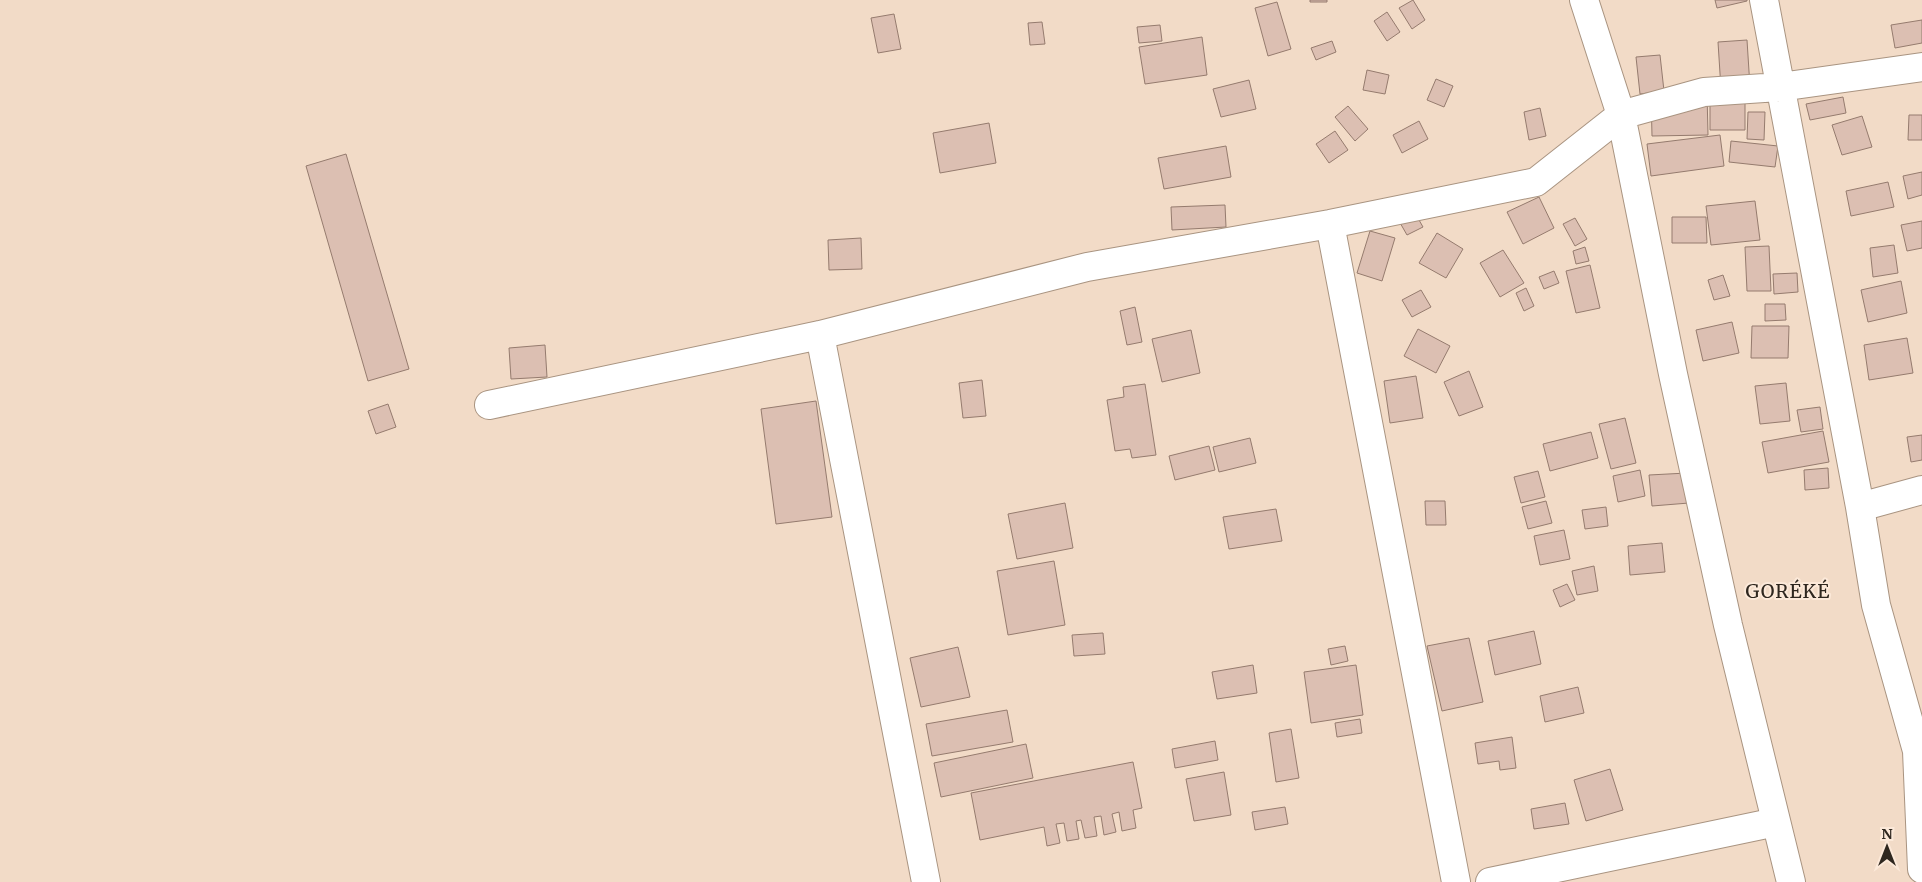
<svg xmlns="http://www.w3.org/2000/svg" width="1922" height="882" font-family="Merriweather,serif">
<style>
.building{fill:#dcbfb2;stroke:#957b6e}
.lines{fill:none;stroke-linecap:round;stroke-linejoin:round}
.minor-casing{stroke:#a99481;stroke-width:30}
.minor{stroke:#fff;stroke-width:28}
.labels{text-anchor:middle;stroke-width:4;stroke-linejoin:round;paint-order:stroke}
.quarter-label{font-size:19px;letter-spacing:1px;fill:#2f271f;stroke:#fce9d9}
</style>
<rect width="100%" height="100%" fill="#f2dbc7"/>
<!-- building -->
<path class="building" d="M1310,0H1327V2H1310Z
M1413,0L1425,20L1412,29L1399,8Z
M1715,0H1747V1L1717,8Z
M1277,2L1291,49L1268,56L1255,8Z
M1387,12L1400,32L1387,41L1374,21Z
M894,14L901,49L878,53L871,18Z
M1922,20V43L1895,48L1891,25Z
M1042,22L1045,44L1030,45L1028,23Z
M1160,25L1162,41L1139,43L1137,27Z
M1202,37L1207,75L1145,84L1139,47Z
M1747,40L1750,87L1721,89L1718,42Z
M1332,41L1336,52L1316,60L1311,48Z
M1660,55L1664,91L1640,94L1636,57Z
M1367,70L1389,75L1385,94L1363,90Z
M1436,79L1453,86L1444,107L1427,100Z
M1249,80L1256,109L1221,117L1213,89Z
M1707,93L1708,135L1652,136L1651,94Z
M1710,96H1745V130H1710Z
M1843,97L1846,113L1810,120L1806,104Z
M1348,106L1368,129L1355,141L1335,117Z
M1540,108L1546,136L1529,140L1524,112Z
M1748,112H1765L1764,140L1747,139Z
M1909,115H1922V140H1908Z
M1862,116L1872,147L1842,155L1832,125Z
M1419,121L1428,139L1402,153L1393,135Z
M989,123L996,163L940,173L933,133Z
M1335,131L1348,150L1329,163L1316,144Z
M1720,135L1724,166L1651,176L1647,144Z
M1731,141L1778,146L1775,167L1729,162Z
M1226,146L1231,177L1164,189L1158,158Z
M346,154L409,369L368,381L306,166Z
M1922,172V195L1908,199L1903,176Z
M1888,182L1894,207L1851,216L1846,191Z
M1539,197L1554,228L1523,244L1507,212Z
M1755,201L1760,240L1711,245L1706,206Z
M1225,205L1226,227L1172,230L1171,207Z
M1415,213L1423,227L1407,235L1399,221Z
M1672,217H1706L1707,243H1672Z
M1575,218L1587,239L1575,246L1563,224Z
M1922,221V248L1907,251L1901,225Z
M1370,231L1395,238L1382,281L1357,273Z
M1437,233L1463,249L1446,278L1419,263Z
M861,238L862,269L829,270L828,240Z
M1894,245L1898,273L1873,277L1870,248Z
M1769,246L1771,291H1747L1745,247Z
M1585,247L1589,261L1576,264L1573,251Z
M1503,250L1524,283L1500,297L1480,263Z
M1590,265L1600,308L1576,313L1566,271Z
M1554,271L1559,283L1544,289L1539,277Z
M1797,273L1798,292L1774,294L1773,274Z
M1723,275L1730,296L1714,300L1708,280Z
M1901,281L1907,313L1868,322L1861,290Z
M1526,288L1534,306L1524,311L1516,293Z
M1421,290L1431,307L1412,317L1402,300Z
M1765,304H1785L1786,320L1765,321Z
M1135,307L1142,342L1127,345L1120,311Z
M1732,322L1739,353L1703,361L1696,330Z
M1752,326H1789L1788,358H1751Z
M1418,329L1450,346L1436,373L1404,356Z
M1191,330L1200,373L1162,382L1152,339Z
M1907,338L1913,373L1869,380L1864,345Z
M545,345L547,377L511,379L509,348Z
M1469,371L1483,407L1459,416L1444,382Z
M1416,376L1423,418L1390,423L1384,381Z
M982,380L986,416L963,418L959,383Z
M1786,383L1790,421L1760,424L1755,386Z
M1145,384L1156,455L1132,458L1130,449L1115,451L1107,400L1124,397L1123,387Z
M816,401L832,517L776,524L761,409Z
M388,404L396,427L376,434L368,411Z
M1820,407L1823,429L1801,432L1797,410Z
M1625,418L1636,463L1611,469L1599,424Z
M1823,431L1829,462L1768,473L1762,442Z
M1591,432L1598,458L1550,471L1543,444Z
M1922,435V460L1911,462L1907,437Z
M1250,438L1256,463L1219,472L1213,447Z
M1209,446L1215,470L1175,480L1169,456Z
M1828,468L1829,488L1805,490L1804,470Z
M1640,470L1645,496L1618,502L1613,476Z
M1538,471L1545,497L1521,503L1514,477Z
M1687,473L1689,503L1652,506L1649,475Z
M1425,501H1445L1446,525H1426Z
M1546,501L1552,523L1528,529L1522,507Z
M1065,503L1073,548L1017,559L1008,514Z
M1606,507L1608,526L1585,529L1582,510Z
M1276,509L1282,541L1229,549L1223,517Z
M1564,530L1570,559L1540,565L1534,536Z
M1662,543L1665,572L1630,575L1628,546Z
M1054,561L1065,625L1008,635L997,571Z
M1594,566L1598,591L1577,595L1572,571Z
M1567,584L1575,600L1560,607L1553,590Z
M1534,631L1541,664L1495,675L1488,641Z
M1103,633L1105,654L1074,656L1072,635Z
M1469,638L1483,702L1442,711L1427,646Z
M1345,646L1348,661L1331,665L1328,649Z
M958,647L970,697L921,707L910,658Z
M1253,665L1257,693L1217,699L1212,672Z
M1356,665L1363,715L1311,723L1304,672Z
M1578,687L1584,713L1545,722L1540,696Z
M1007,710L1013,742L932,756L926,724Z
M1360,719L1362,733L1337,737L1335,723Z
M1291,729L1299,778L1276,782L1269,733Z
M1512,737L1516,768L1500,770L1499,761L1478,764L1475,743Z
M1215,741L1218,760L1175,768L1172,749Z
M1026,744L1033,778L941,797L934,763Z
M1133,762L1142,808L1133,810L1136,828L1122,831L1119,812L1112,814L1116,832L1104,835L1101,816L1094,817L1097,836L1085,838L1081,820L1076,821L1079,839L1067,841L1064,823L1056,824L1060,843L1047,846L1044,827L980,840L971,793Z
M1610,769L1623,810L1586,821L1574,780Z
M1224,772L1231,815L1194,821L1186,779Z
M1565,803L1569,824L1534,829L1531,809Z
M1285,807L1288,824L1255,830L1252,812Z"/>
<g class="lines">
<!-- minor casing -->
<g class="minor-casing">
<path id="minor" d="M1584,0L1621,115L1673,374L1728,625L1791,882
M1764,0L1860,507L1876,605L1917,751L1922,869
M1330,224L1456,882
M820,335L926,882
M489,405L820,335L1087,267L1330,224L1536,182L1621,115L1704,92L1780,87L1922,67
M1860,507L1922,490
M1490,882L1776,822"/>
</g>
<!-- minor -->
<use href="#minor" class="minor"/>
</g>
<g class="labels">
<!-- quarter labels -->
<g class="quarter-label">
<text x="1788" y="598">GORÉKÉ</text>
</g>
</g>
<!-- north arrow -->
<g transform="translate(1887 847)" stroke="#fce9d9" stroke-width="4" paint-order="stroke">
<path d="M0-4L9 19L0 12L-9 19Z" fill="#2f271f"/>
<text y="-8" font-size="14" font-weight="bold" text-anchor="middle" fill="#2f271f">N</text>
</g>
</svg>
